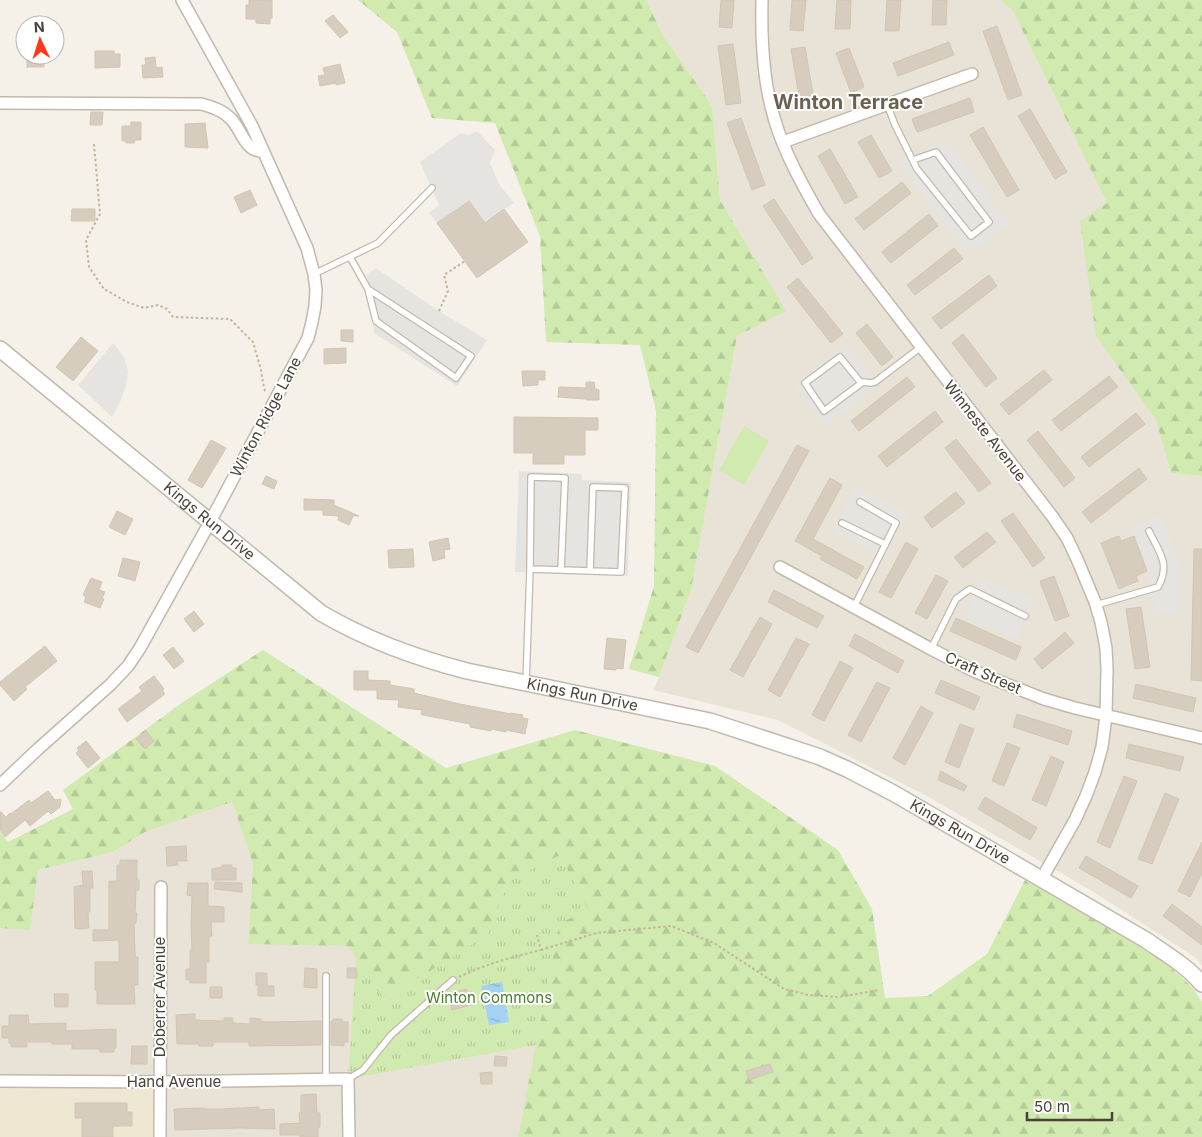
<svg xmlns="http://www.w3.org/2000/svg" width="1202" height="1137" font-family="Inter,sans-serif">
<style>
.residential{fill:#e9e3d7}
.education{fill:#eee7d2}
.grass{fill:#d0eab0}
.forest{fill:url(#forest-firs)}
.park{fill:url(#park-tufts)}
.parking{fill:#e6e4e1}
.water{fill:url(#water-ripples)}
.building{fill:#d7cdbe;stroke:#d2c5b1}
.lines{fill:none;stroke-linecap:round;stroke-linejoin:round}
.service-casing{stroke:#c1b9ab;stroke-width:8}
.minor-casing{stroke:#c1b9ab;stroke-width:14}
.tertiary-casing{stroke:#c1b9ab;stroke-width:18}
.path{stroke:#c3b59c;stroke-width:2;stroke-dasharray:2.5 2.5;stroke-linecap:butt}
.service{stroke:#fff;stroke-width:5.5}
.minor{stroke:#fff;stroke-width:11}
.tertiary{stroke:#fff;stroke-width:15}
.labels{text-anchor:middle;stroke-width:4;stroke-linejoin:round;paint-order:stroke}
.street-label{font-size:15px;fill:#494237;stroke:#fff}
.park-label{font-size:15px;fill:#487e27;stroke:#fff}
.district-label{font-size:20px;font-weight:bold;fill:#6c604e;stroke:#fff}
</style>
<defs>
<pattern id="forest-firs" width="22" height="20" patternUnits="userSpaceOnUse" patternTransform="scale(1.25)"><rect width="22" height="20" fill="#d0eab0"/><path d="M5 1l3.5 6h-7zM16 11l3.5 6h-7z" fill="#b4ca98"/></pattern>
<pattern id="park-tufts" width="24" height="20" patternUnits="userSpaceOnUse" patternTransform="scale(1.25)"><rect width="24" height="20" fill="#d0eab0"/><path d="M3 7l-1-3M5 7V3M7 7l1-3M15 17l-1-3M17 17v-4M19 17l1-3" fill="none" stroke="#b4ca98"/></pattern>
<pattern id="water-ripples" width="26" height="14" patternUnits="userSpaceOnUse" patternTransform="scale(1.25)"><rect width="26" height="14" fill="#a4d2f3"/><path d="M2 4q2-2 4 0t4 0M15 11q2-2 4 0t4 0" fill="none" stroke="#88acc6"/></pattern>
</defs>
<rect width="100%" height="100%" fill="#f5f1e9"/>
<!-- residential -->
<path class="residential" d="M646,0H1000L1013,11L1107,203L1096,336L1156,420L1171,473L1202,476V966L1196,958L1092,891L925,795L778,720L653,690L659,677L691,590L737,336L785,311L720,200L712,106L664,37Z
M232,802L253,864L248,943L348,946L559,924L518,1137H0V928L30,929L38,870L113,852L145,832Z"/>
<!-- education -->
<path class="education" d="M0,1081L160,1082V1137H0Z"/>
<!-- grass -->
<path class="grass" d="M744,426L769,441L744,485L719,470Z"/>
<!-- forest -->
<path class="forest" d="M358,0H646L664,37L712,106L720,200L786,311L737,336L691,590L659,677L629,669L654,586L656,411L640,345L546,342L540,236L495,123L432,118L397,32Z
M1000,0H1202V476L1171,473L1156,420L1096,336L1080,221L1107,203L1013,11Z
M263,650L446,768L575,730L715,766L838,850L872,909L885,998L928,996L987,954L1025,880L1160,958L1192,987L1202,1002V1137H518L559,924L509,881L488,934L456,955L383,1000L348,946L248,944L253,864L232,802L145,832L113,852L38,870L30,930L0,928V832L8,842L73,809L63,790L183,702Z"/>
<!-- park -->
<path class="park" d="M560,855L588,909L559,924L536,1045L348,1079L356,959L384,1000L456,955L488,934L509,881Z"/>
<!-- parking -->
<path class="parking" d="M477,131L495,150L490,163L499,184L514,203L504,209L485,223L468,201L437,223L429,213L439,205L420,162L461,133L469,135Z
M946,141L1009,224L967,254L897,161Z
M376,268L439,311L487,340L457,386L374,333L367,274Z
M113,343L124,357L128,371L126,387L120,402L112,417L78,385Z
M846,344L878,385L826,426L794,385Z
M519,471L582,474V480L631,482L628,576L515,572Z
M856,487L908,513L885,558L834,532Z
M1160,516L1178,560L1177,614H1155L1154,601L1150,596L1149,587L1151,576L1150,572L1147,571L1131,529Z
M981,578L1034,599L1017,639L965,617Z"/>
<!-- water -->
<path class="water" d="M502,982L509,1022L489,1025L481,986Z"/>
<!-- building -->
<path class="building" d="M249,0H272V18H270V24L256,23V19H246V5H249Z
M721,0H734L732,28L719,27Z
M792,0H806L803,31L790,30Z
M837,0H851L850,29H835Z
M887,0H901L899,31H885Z
M933,0H947L946,25H932Z
M333,15L348,32L340,38L325,21Z
M997,26L1022,95L1008,100L983,31Z
M949,42L954,55L898,76L893,63Z
M733,44L741,103L726,105L718,46Z
M805,47L815,106L801,108L791,49Z
M849,48L864,87L851,93L836,53Z
M95,51H114V54H120V67L95,68Z
M27,55H44V67H27Z
M155,57L156,68L162,67L163,77L143,78L142,65H146L145,58Z
M340,64L345,83L336,85V83L320,86L318,76L325,75L323,68Z
M970,98L974,112L917,132L912,119Z
M1030,109L1067,172L1055,179L1018,116Z
M91,112H103L102,125H90Z
M741,118L765,185L752,190L727,123Z
M131,122H141V140H135L134,143H126V141H122V126H131Z
M205,123L208,148L185,147V124Z
M983,127L1019,190L1007,197L970,135Z
M871,135L892,171L879,178L858,142Z
M830,149L858,197L845,204L818,156Z
M902,182L911,193L864,230L855,219Z
M250,190L257,205L241,213L234,197Z
M774,199L813,258L802,265L763,206Z
M469,201L485,223L504,209L528,242L477,278L437,223Z
M72,209H95V221H71Z
M929,214L938,226L891,263L882,252Z
M954,248L963,259L915,295L907,285Z
M989,275L997,286L941,329L932,318Z
M798,278L843,334L831,343L787,287Z
M867,324L893,357L882,366L856,333Z
M341,330H353V342L341,341Z
M963,334L997,378L986,387L952,343Z
M81,337L98,351L73,381L56,367Z
M346,348V363L324,364V349Z
M1044,370L1052,380L1009,415L1000,404Z
M522,371H545V380H538V385L523,386Z
M1109,376L1118,387L1061,431L1052,420Z
M907,377L915,387L859,431L851,421Z
M586,382H594L595,389L599,390V400H586V399L558,397L559,387L586,388Z
M935,411L943,422L887,467L878,456Z
M1136,413L1145,424L1089,467L1081,457Z
M514,417L598,418V430H585V455H564V464H533V453H514Z
M1038,431L1075,478L1064,487L1027,440Z
M956,439L991,483L979,492L945,448Z
M211,440L226,448L202,488L188,480Z
M797,445L809,451L698,653L686,647Z
M1139,468L1147,479L1091,523L1082,512Z
M266,476L277,481L274,489L262,484Z
M830,478L842,485L813,539L864,567L857,579L820,559L822,556L795,541Z
M956,492L965,503L932,528L924,517Z
M304,499L334,500V505L359,516H353L349,525L338,520L339,516L323,515V510H304Z
M117,511L133,519L125,535L109,527Z
M1013,513L1045,558L1033,567L1001,521Z
M987,532L996,542L963,568L954,557Z
M1119,536L1121,541L1134,536L1147,571L1136,576L1138,581L1119,589L1101,543Z
M448,538L450,549L444,550L445,558L433,561L429,542Z
M906,542L918,549L891,598L879,592Z
M413,549L414,567L389,568L388,550Z
M1194,549H1202V681L1191,680Z
M123,558L140,562L135,581L118,576Z
M936,575L948,581L927,619L915,613Z
M1054,576L1069,616L1055,621L1040,581Z
M91,578L102,582L99,590L105,592L102,598L104,599L100,608L84,602L86,597L83,595Z
M774,590L824,616L817,628L768,602Z
M1141,607L1150,667L1135,669L1126,609Z
M194,611L204,624L194,632L184,619Z
M760,617L772,624L743,677L730,670Z
M956,618L1021,647L1016,660L950,631Z
M1065,632L1074,643L1042,669L1034,659Z
M855,634L904,661L898,673L849,646Z
M607,638L626,640L623,669L616,668V670L604,669Z
M796,638L809,644L780,697L768,690Z
M45,646L57,661L25,687L27,689L14,701L0,685V682Z
M173,647L184,661L174,669L163,655Z
M840,661L853,668L824,721L812,715Z
M354,671H368V680L390,681V685L414,689V693L460,704L511,714V713L523,715L522,718L528,719L525,734L506,730V732L491,729V731L470,727V724L423,715L421,714L422,710L398,707L399,700L377,699V690H354Z
M154,676L164,689L162,690L165,694L127,722L118,709L142,691L139,687Z
M941,680L980,697L974,710L935,693Z
M877,682L890,688L861,742L848,735Z
M1136,684L1196,698L1193,712L1133,698Z
M921,706L933,713L905,765L893,758Z
M1017,714L1072,731L1068,745L1013,727Z
M960,724L974,729L959,768L945,762Z
M146,731L154,741L145,749L136,739Z
M86,741L100,758L88,768L76,753L79,750L77,748Z
M1007,743L1020,748L1004,786L992,781Z
M1129,744L1184,757L1180,771L1126,758Z
M1051,756L1064,762L1046,806L1032,800Z
M941,771L967,786L964,791L938,780Z
M1124,776L1137,781L1110,848L1097,842Z
M48,791L55,800L61,799L60,807L51,814L48,811L30,826L25,820L5,837L0,830V811L6,817L10,813L11,814L29,800L31,803Z
M1165,793L1179,799L1152,864L1138,859Z
M985,797L1036,827L1037,828L1030,840L978,809Z
M1202,842V873L1190,897L1178,891Z
M186,846L187,861H177L178,865L167,866L166,847Z
M1086,856L1138,886L1131,898L1079,868Z
M120,860H137V880H139V890H136L135,913H137L136,923H134L135,954L136,957H138V985H134L135,1004H97V990H95V962H119V940L93,941V930H109V881H117V865H120Z
M222,865H232V868H236V880H212V869L222,867Z
M82,871H92L93,888H90V912H88L89,928L79,929L75,928L74,887L83,885Z
M215,882L242,883V892L214,889Z
M188,883H208V906L224,907V922H211L212,936H209V962H206V983H190V980H186V969H190V950H192L191,925L192,896L187,895Z
M1172,904L1202,927V945L1163,916Z
M305,968L317,969V988L304,987Z
M347,968H356L357,978H347Z
M256,973H267V986H274V996H258V985H256Z
M210,987H222V998H210Z
M467,989L471,1005L452,1010L448,993Z
M54,994H68V1007H55Z
M195,1014V1020L224,1021V1018H233V1023L250,1024V1018L261,1019V1021L266,1022L321,1021V1045L249,1046V1042H213V1046H199V1044H177L176,1015Z
M9,1015H28L29,1024L66,1023V1031L116,1029V1048H114V1052H100V1049H72V1044H52V1042H27V1047H11V1043H9V1038H2V1026H9Z
M333,1019H342V1022H348V1042H344V1046L331,1045V1021H333Z
M132,1046H147V1064H131Z
M495,1056L507,1057L506,1066H494Z
M770,1064L773,1072L749,1080L746,1071Z
M492,1072V1084H481L480,1073Z
M316,1094L317,1113H320V1127H318V1137H300V1135H280V1124L300,1123L299,1113H301V1095Z
M75,1103H127V1112H132V1126H113V1137H82V1118H75Z
M259,1107V1110L274,1109L275,1129L240,1128L175,1130L174,1109L204,1108V1109H222Z"/>
<g class="lines">
<!-- service casing -->
<g class="service-casing">
<path id="service" d="M887,104L895,125L917,169L971,236L989,222L936,152L913,160
M350,257L368,289L471,356L456,378L376,321L368,289
M314,274L378,243L432,188
M861,383L840,357L805,383L824,411L863,382L870,383L875,382L921,347
M842,523L885,544
M561,570L621,572L625,488L593,487L590,571
M1096,605L1158,587C1171,564 1159,552 1149,531
M854,607L896,523L860,502
M931,649L956,599L970,589L1025,616
M526,683L530,569L531,477L565,478L561,570L530,569
M326,976V1080
M348,1079L363,1070L391,1035L453,980"/>
</g>
<!-- minor casing -->
<g class="minor-casing">
<path id="minor" d="M762,0C761,40 763,83 775,121C785,154 802,184 819,214L1052,516L1067,538L1077,559L1095,602L1101,622L1106,648L1107,669L1106,716L1102,747L1095,772L1086,796L1075,820L1041,880
M0,103L201,104C212,107 222,110 230,118C242,129 244,152 263,151
M783,142L972,74
M780,567L931,649L976,672L1044,699L1075,708L1202,738
M0,785L38,749L110,685L128,666L140,648L210,522L308,338L312,322L315,306L316,290L314,274L307,248L252,126L182,0
M0,1081L160,1082L348,1079L349,1137
M160,1137L161,887"/>
</g>
<!-- tertiary casing -->
<g class="tertiary-casing">
<g id="tertiary">
<path id="s1" d="M0,349L321,613C367,640 416,658 467,671L710,721L820,757L849,770L895,794L1146,940C1166,954 1187,966 1202,984"/>
</g>
</g>
<!-- path -->
<path class="path" d="M94,144L100,214L86,240L89,267L104,289L127,302L144,308L158,305L167,309L173,317L230,319L253,342L261,370L263,383L265,391L267,393
M439,311L448,291L444,275L465,261
M541,950L596,933L671,926L714,943L784,989L808,995L839,997L879,990
M459,977C485,964 513,957 541,950L537,935"/>
<!-- service -->
<use href="#service" class="service"/>
<!-- minor -->
<use href="#minor" class="minor"/>
<!-- tertiary -->
<use href="#tertiary" class="tertiary"/>
</g>
<g class="labels">
<!-- street labels -->
<g class="street-label">
<text transform="translate(266 417) rotate(-62)" y="5">Winton Ridge Lane</text>
<text transform="translate(985 431) rotate(52)" y="5">Winneste Avenue</text>
<text dy="5" stroke="none"><textPath href="#s1" startOffset="271">Kings Run Drive</textPath></text>
<text transform="translate(983 673) rotate(24)" y="5">Craft Street</text>
<text dy="5" stroke="none"><textPath href="#s1" startOffset="691">Kings Run Drive</textPath></text>
<text dy="5" stroke="none"><textPath href="#s1" startOffset="1096">Kings Run Drive</textPath></text>
<text transform="translate(160 997) rotate(-90)" y="5">Doberrer Avenue</text>
<text x="174" y="1087">Hand Avenue</text>
</g>
<!-- park labels -->
<g class="park-label">
<text x="489" y="1003">Winton Commons</text>
</g>
<!-- district labels -->
<g class="district-label">
<text x="848" y="109">Winton Terrace</text>
</g>
</g>
<!-- north arrow -->
<g transform="translate(40 40) rotate(356)"><circle r="24" fill="#ffffff" stroke="#b6b3af"/>
<path d="M0-4L9 19L0 12L-9 19Z" fill="#ff3a16"/>
<text y="-8" font-size="14" font-weight="bold" text-anchor="middle" fill="#494237">N</text>
</g>
<!-- scale -->
<path d="M1027 1112v8h85v-8" fill="none" stroke="#494237" stroke-width="2.5"/>
<text x="1034" y="1112" font-size="15" fill="#494237" stroke="#ffffff" stroke-width="4" paint-order="stroke">50 m</text>
</svg>
